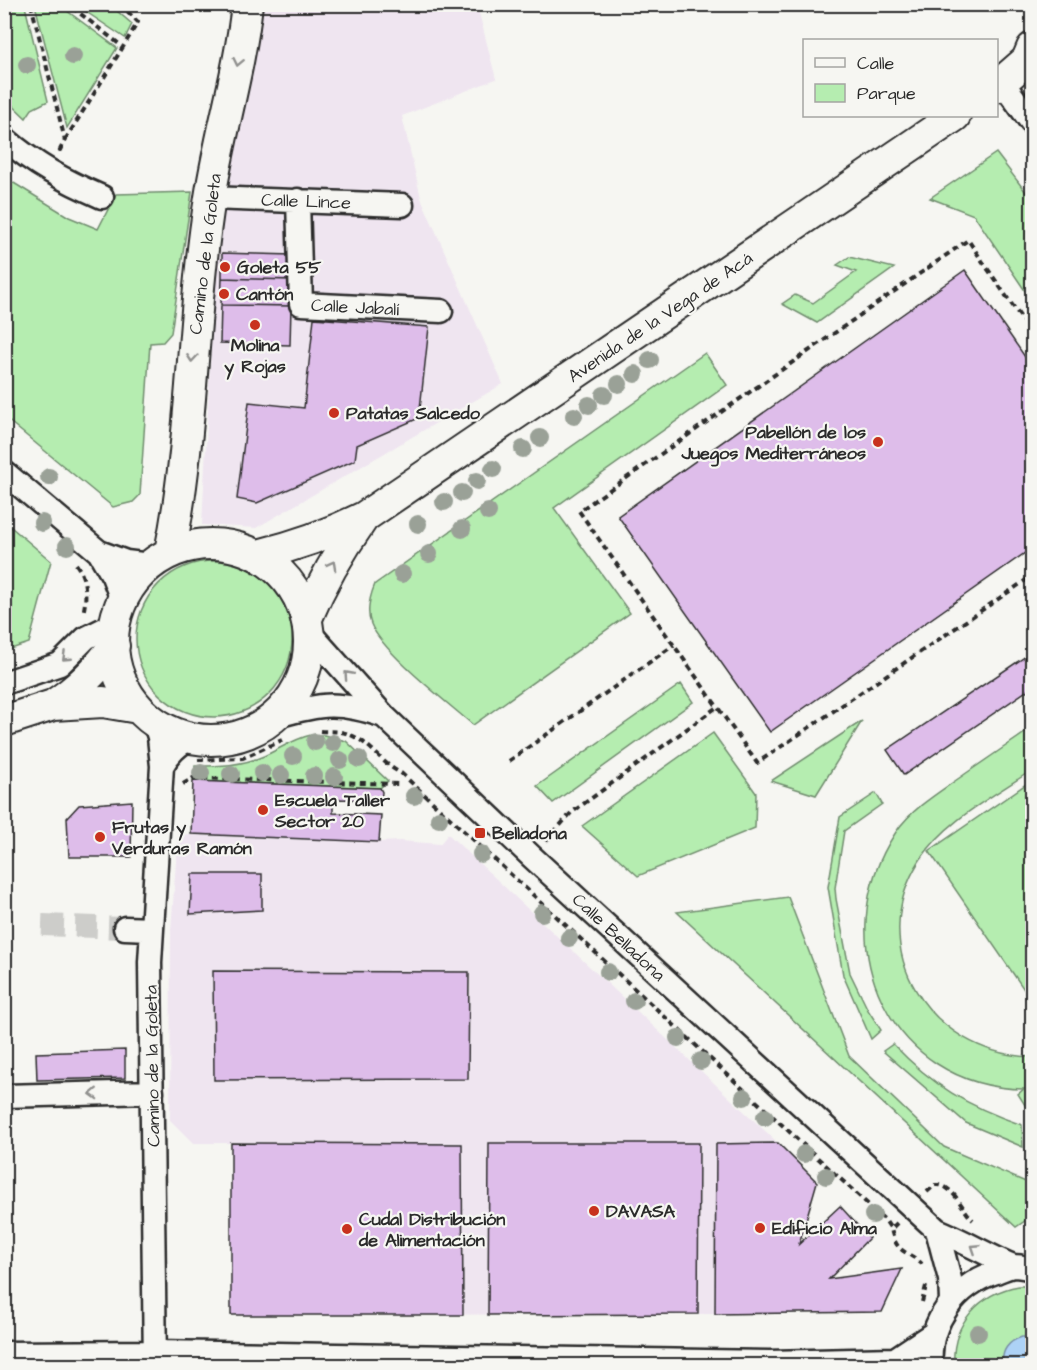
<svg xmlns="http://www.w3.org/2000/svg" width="1037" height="1370" font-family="'Architects Daughter',sans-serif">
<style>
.built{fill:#efe5f0}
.green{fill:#b5edb0;stroke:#708c6e;stroke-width:1.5}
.water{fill:#add2f6;stroke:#798fa5;stroke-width:1.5}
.building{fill:#debdea;stroke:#2b2b2b;stroke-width:1.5}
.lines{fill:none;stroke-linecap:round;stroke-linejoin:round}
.minor-tunnel{stroke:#cdcdca;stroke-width:22;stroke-dasharray:22 11;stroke-linecap:butt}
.minor-casing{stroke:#2b2b2b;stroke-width:27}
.major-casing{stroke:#2b2b2b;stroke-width:34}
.path{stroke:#2b2b2b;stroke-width:4;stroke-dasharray:6 4.5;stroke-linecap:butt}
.minor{stroke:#f6f6f2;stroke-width:22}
.major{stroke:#f6f6f2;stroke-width:30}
.tree{fill:#9aa197}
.oneway{stroke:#90908e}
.poi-dot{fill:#c8321e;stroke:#f6f6f2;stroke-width:2}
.labels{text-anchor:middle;stroke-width:4.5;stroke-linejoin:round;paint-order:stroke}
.street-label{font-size:18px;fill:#2b2b2b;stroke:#f6f6f2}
.poi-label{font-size:18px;font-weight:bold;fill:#2b2b2b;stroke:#f6f6f2;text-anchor:start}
</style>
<rect width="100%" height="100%" fill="#f6f6f2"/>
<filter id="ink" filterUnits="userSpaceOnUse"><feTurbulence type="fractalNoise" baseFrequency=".0167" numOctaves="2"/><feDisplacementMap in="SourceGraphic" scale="12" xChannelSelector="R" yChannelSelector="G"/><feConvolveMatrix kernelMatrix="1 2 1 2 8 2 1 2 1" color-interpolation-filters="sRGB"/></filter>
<g filter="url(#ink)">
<!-- built -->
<path class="built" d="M252,5H477L496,79L402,116L421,198L503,384L256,528L202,525L219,189Z
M178,834L379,842L400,841L440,844L448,834L778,1143L716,1144L715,1314L231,1315V1143H193L170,1120L171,930Z"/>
<!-- green -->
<path class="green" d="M5,4L25,6L48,101L32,109L26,118L5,98Z
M35,5H59L117,48L67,128Z
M76,5H110L132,24L125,38Z
M996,153L1032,200V301L974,215L930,198Z
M4,177L69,217L98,229L116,194L192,192L171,333L163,342L150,343L140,495L133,502L113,507L5,418Z
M849,257L894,268L817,323L782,304L795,295L813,303L856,272L837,265Z
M705,353L727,385L554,508L630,613L473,725C448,703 382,652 371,624C366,611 370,596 375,584Z
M5,522L51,561L29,643L5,651Z
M136 639a78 78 0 1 1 156 0a78 78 0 1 1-156 0Z
M681,684L693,702L553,803L537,786Z
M862,721L816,795L771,781Z
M1032,728V770C994,796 946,820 920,860C862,950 931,1054 1032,1057V1116L1018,1094L1024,1089C889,1088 823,941 896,832C912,808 941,791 965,774C987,759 1010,743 1032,728Z
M713,733L756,793L755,828L638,876L582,826Z
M311,735H324L346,741L388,781L380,788L193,781L195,766C219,766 241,766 264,756C280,749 293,739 311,735Z
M1032,780V1001L929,851Z
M876,793L882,804L844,831L835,888L836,899L850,973L868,1010L881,1030L871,1039L843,975L828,887L840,817Z
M788,897L849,1056L944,1147L1028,1183H1032V1216L1016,1227L677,912Z
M893,1044C933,1086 967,1106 1022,1125L1023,1147L966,1123L883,1051Z
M1019,1286H1032V1365L954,1366C951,1324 979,1293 1019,1286Z"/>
<!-- water -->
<path class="water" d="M1022,1337H1032V1365H1003C1001,1351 1008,1341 1022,1337Z"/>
<!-- building -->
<path class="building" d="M222,253L292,255L291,280L222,278Z
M965,270L1032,367V548L770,732L618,516Z
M222,278L291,280V306L221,305Z
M221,305L291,306L290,345L220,343Z
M314,318L429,327L419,418L357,445L355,460L257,503L237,499L249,402L304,408Z
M1032,652V687L904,775L887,750Z
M193,781L380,788L382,792L381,800L333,799V813L381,815L379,842L191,834Z
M132,801L131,857H69L67,818L79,805Z
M192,874H262V910L190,914Z
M213,971L469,972L468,1079L214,1080Z
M125,1050V1078L37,1080L36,1053Z
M231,1143L462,1144L463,1315H231Z
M489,1143H699L698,1314L488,1315Z
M778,1143L817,1182L799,1244L840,1206L869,1238L829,1279L902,1269L882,1312L715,1314L716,1144Z"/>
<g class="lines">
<!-- minor-tunnel -->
<path class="minor-tunnel" d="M42,925L125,928"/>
<!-- minor casing -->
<g class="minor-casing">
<path id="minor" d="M1003,83L1032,123
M4,138C35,165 65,181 102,197
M210,198L402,205
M298,200L301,304L441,311
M4,472L99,552L126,562L150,565
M99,552L113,576L121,597
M310,633L385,717L532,857L937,1230C964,1241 987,1255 1013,1266
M4,683L60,664L86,638L114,624
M277,716C322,703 339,701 384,716
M154,721L159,737L162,766L150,962L155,1366
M162,766C169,753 177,746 190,738
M125,928L151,929
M4,1096L152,1092
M937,1230L950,1279L951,1301
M4,1353L155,1352L769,1362L895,1359
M902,1366L895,1359L934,1333
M931,1366C927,1323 956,1285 996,1272C1001,1270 1008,1267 1014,1266C1020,1266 1027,1268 1032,1269"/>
</g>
<!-- major casing -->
<g class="major-casing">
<path id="major" d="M996,87L1027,60L1032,48
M113 642a98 98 0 1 1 196 0a98 98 0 1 1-196 0Z
M170,552C194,436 191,315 210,198C220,133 240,70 247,4
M258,555C295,546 329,534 364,517L955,116
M307,618C322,582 340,551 362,520
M53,705C78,689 97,670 114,646
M4,721L53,705L103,702L138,708"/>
</g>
<!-- path -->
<path class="path" d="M31,4L65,140L60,150L58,149
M120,4L138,22L123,47
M4,109L13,117
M65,140L123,47L68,4
M1032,334L968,240L579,511L757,763L1032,576
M76,564C87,579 87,597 83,614
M320,731C330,732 339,730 348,734C370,741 381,764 401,773L885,1220L891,1229
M198,760L243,758L282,740
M509,761L674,645
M183,784L193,778L398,784
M546,841L571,813L717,707
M927,1192L935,1185C953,1183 962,1210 973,1220
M897,1223L891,1229C897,1255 906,1249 922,1264
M922,1302L926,1286"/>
<!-- minor -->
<use href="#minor" class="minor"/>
<!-- major -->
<use href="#major" class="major"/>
</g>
<!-- trees -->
<g class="tree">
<circle cx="73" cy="56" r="9"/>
<circle cx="27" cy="65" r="9"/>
<circle cx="650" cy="360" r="9"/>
<circle cx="635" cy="374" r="9"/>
<circle cx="619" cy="384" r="9"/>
<circle cx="604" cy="395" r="9"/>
<circle cx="589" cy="405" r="9"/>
<circle cx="574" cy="416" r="9"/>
<circle cx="540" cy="438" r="9"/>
<circle cx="523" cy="449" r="9"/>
<circle cx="493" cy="469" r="9"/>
<circle cx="49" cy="477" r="9"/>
<circle cx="477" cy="481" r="9"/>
<circle cx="462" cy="493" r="9"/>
<circle cx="444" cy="502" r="9"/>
<circle cx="488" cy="512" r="9"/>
<circle cx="42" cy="523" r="9"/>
<circle cx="418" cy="524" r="9"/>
<circle cx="462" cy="529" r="9"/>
<circle cx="67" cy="546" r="9"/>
<circle cx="429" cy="554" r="9"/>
<circle cx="402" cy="574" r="9"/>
<circle cx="315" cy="742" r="9"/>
<circle cx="333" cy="743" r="9"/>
<circle cx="293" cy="756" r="9"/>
<circle cx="359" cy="759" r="9"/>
<circle cx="340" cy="760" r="9"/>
<circle cx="201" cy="773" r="9"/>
<circle cx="262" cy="773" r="9"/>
<circle cx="231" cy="774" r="9"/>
<circle cx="281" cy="775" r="9"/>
<circle cx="314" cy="776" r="9"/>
<circle cx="334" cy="777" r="9"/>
<circle cx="414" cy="796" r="9"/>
<circle cx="439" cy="819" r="9"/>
<circle cx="481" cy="854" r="9"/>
<circle cx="542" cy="913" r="9"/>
<circle cx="569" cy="938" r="9"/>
<circle cx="608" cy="972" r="9"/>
<circle cx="634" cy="1001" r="9"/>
<circle cx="678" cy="1038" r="9"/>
<circle cx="701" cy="1061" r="9"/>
<circle cx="744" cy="1097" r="9"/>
<circle cx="765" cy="1117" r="9"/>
<circle cx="804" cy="1154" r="9"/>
<circle cx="826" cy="1176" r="9"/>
<circle cx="873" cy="1215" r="9"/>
<circle cx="978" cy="1333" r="9"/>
</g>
<!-- one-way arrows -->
<defs><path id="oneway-chevron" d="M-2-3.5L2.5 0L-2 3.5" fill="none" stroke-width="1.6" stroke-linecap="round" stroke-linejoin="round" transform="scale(1.5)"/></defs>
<g class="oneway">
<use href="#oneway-chevron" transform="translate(238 62) rotate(102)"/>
<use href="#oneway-chevron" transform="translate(192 358) rotate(95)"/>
<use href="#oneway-chevron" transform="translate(332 565) rotate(-61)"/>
<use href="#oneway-chevron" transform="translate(66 657) rotate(137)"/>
<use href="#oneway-chevron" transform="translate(348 675) rotate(-132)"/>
<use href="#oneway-chevron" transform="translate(94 1094) rotate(178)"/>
<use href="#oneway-chevron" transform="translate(975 1248) rotate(-147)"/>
</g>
</g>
<!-- markers -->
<g class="poi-dot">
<circle cx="225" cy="267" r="6"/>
<circle cx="224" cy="294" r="6"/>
<circle cx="255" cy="325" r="6"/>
<circle cx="334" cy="413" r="6"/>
<circle cx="878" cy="442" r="6"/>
<circle cx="263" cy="810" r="6"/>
<rect x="474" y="827" width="12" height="12" rx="3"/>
<circle cx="100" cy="837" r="6"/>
<circle cx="594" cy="1211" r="6"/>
<circle cx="760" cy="1228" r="6"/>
<circle cx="347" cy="1229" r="6"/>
</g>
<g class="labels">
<!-- street labels -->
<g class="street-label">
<text transform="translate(306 201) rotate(2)" y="6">Calle Lince</text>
<text transform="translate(205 254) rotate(-83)" y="6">Camino de la Goleta</text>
<text transform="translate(355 307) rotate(3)" y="6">Calle Jabalí</text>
<text transform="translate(660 317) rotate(-34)" y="6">Avenida de la Vega de Acá</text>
<text transform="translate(619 937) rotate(43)" y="6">Calle Belladona</text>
<text transform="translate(152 1066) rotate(-91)" y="6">Camino de la Goleta</text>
</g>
<!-- poi labels -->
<g class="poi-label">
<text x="237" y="273">Goleta 55</text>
<text x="236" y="300">Cantón</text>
<text x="255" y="351" text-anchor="middle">Molina<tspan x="255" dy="21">y Rojas</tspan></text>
<text x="346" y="419">Patatas Salcedo</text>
<text x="866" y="438" text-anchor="end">Pabellón de los<tspan x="866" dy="21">Juegos Mediterráneos</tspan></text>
<text x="275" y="806">Escuela Taller<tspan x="275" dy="21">Sector 20</tspan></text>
<text x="112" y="833">Frutas y<tspan x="112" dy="21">Verduras Ramón</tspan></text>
<text x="492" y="839">Belladona</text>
<text x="606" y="1217">DAVASA</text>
<text x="359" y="1225">Cudal Distribución<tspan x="359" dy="21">de Alimentación</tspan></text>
<text x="772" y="1234">Edificio Alma</text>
</g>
</g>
<!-- margin -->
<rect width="1037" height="1370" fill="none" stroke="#f6f6f2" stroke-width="24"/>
<rect x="12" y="12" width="1013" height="1346" fill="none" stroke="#2b2b2b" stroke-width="2" filter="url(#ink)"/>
<!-- legend -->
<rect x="803" y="39" width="195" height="78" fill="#f6f6f2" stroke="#a5a5a2" stroke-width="1.5"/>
<rect x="815" y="58" width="30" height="9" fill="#f6f6f2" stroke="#a5a5a2" stroke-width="1.5"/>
<text x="857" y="69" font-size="18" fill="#2b2b2b">Calle</text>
<rect x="815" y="84" width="30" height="18" fill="#b5edb0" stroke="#a5a5a2" stroke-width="1.5"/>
<text x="857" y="99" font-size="18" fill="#2b2b2b">Parque</text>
</svg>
